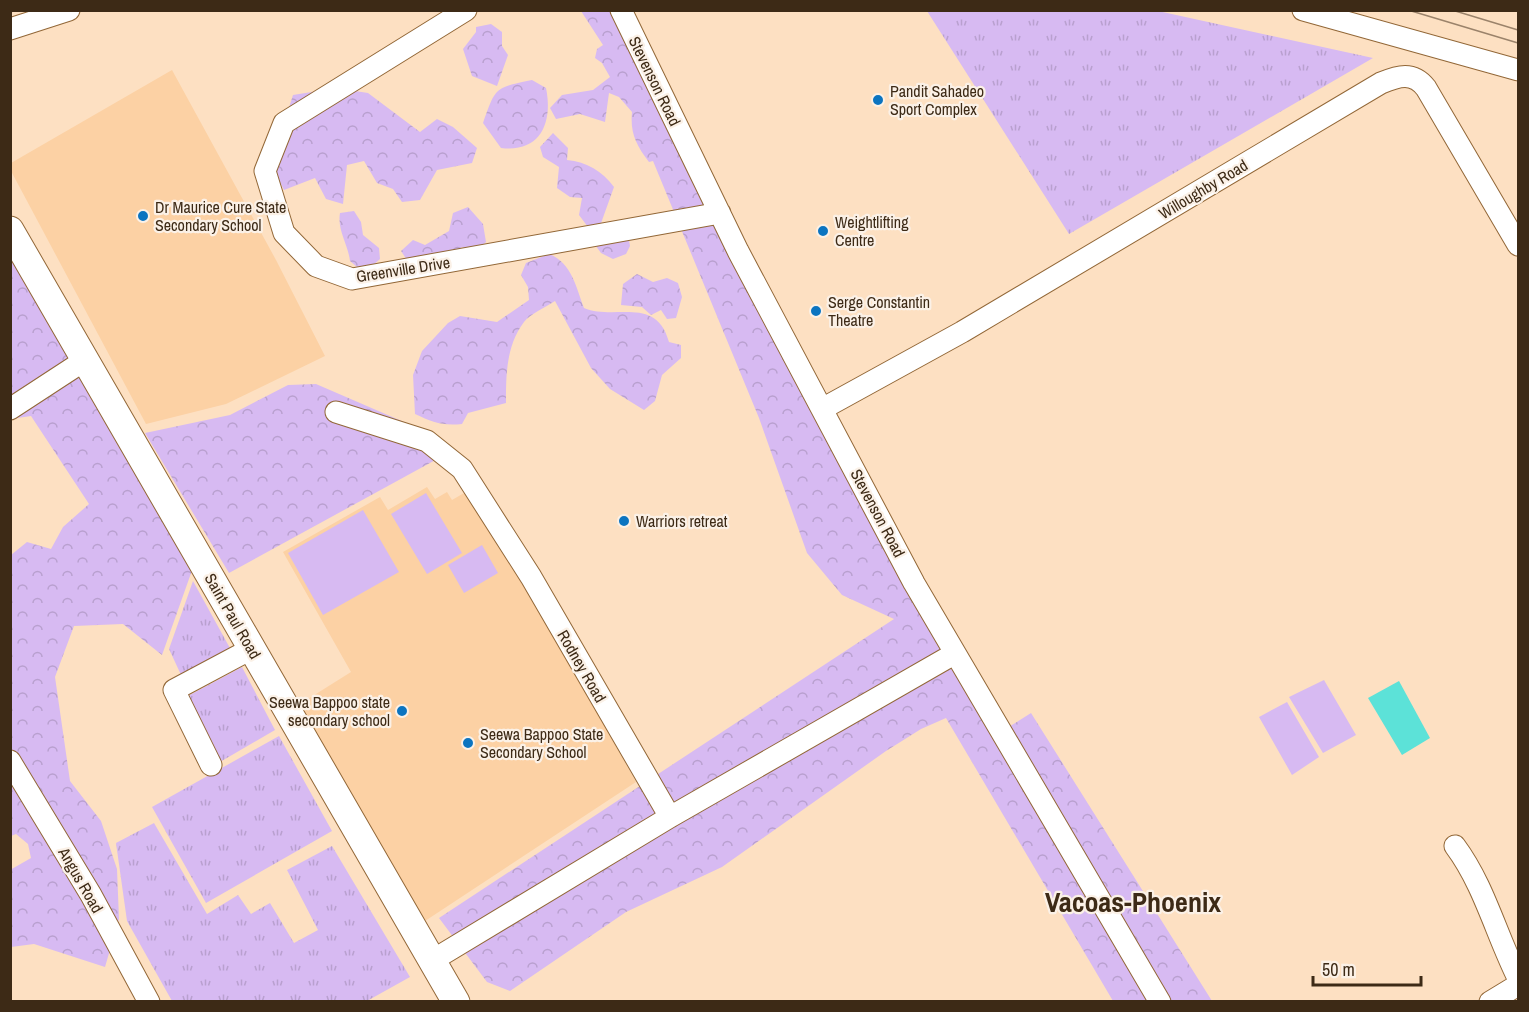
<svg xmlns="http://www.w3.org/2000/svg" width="1529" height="1012" font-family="'Archivo Narrow',sans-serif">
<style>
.built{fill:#fcd1a4}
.grass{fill:url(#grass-tufts)}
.forest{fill:url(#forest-crowns)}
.park{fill:#d7baf2}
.water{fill:#5ce2d8}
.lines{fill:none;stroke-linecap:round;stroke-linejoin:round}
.minor-casing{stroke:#926737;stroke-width:23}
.major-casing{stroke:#926737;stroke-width:29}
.minor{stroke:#fff;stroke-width:21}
.major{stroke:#fff;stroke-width:27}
.tram{stroke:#9b836b;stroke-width:1.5}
.poi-dot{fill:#0b74c0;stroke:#fbf1e7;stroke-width:2}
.labels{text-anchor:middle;stroke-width:4.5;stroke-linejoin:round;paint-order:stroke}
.street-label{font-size:16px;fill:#3d2a16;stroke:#fbf1e7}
.poi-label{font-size:16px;fill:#3d2a16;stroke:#fbf1e7;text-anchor:start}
.town-label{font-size:28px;font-weight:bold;fill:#3d2a16;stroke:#fbf1e7}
</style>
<defs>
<pattern id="grass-tufts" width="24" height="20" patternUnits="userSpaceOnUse" patternTransform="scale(1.5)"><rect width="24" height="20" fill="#d7baf2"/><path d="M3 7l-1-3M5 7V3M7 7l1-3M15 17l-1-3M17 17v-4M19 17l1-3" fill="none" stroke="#b9a0cf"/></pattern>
<pattern id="forest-crowns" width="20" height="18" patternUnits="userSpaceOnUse" patternTransform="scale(1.5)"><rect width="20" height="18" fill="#d7baf2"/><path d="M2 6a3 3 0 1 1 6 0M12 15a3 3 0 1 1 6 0" fill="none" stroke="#b9a0cf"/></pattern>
</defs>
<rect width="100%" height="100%" fill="#fde0c2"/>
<!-- built -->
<path class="built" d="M172,70L276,260L325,356L226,404L146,424L11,171V163Z
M427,487L435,499L447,492L452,500L471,489L636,782L422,923L300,704L351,672L283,552L380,497L388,510Z"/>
<!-- grass -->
<path class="grass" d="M927,11H1158L1373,58L1069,234Z
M193,581L231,650L182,677L169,649Z
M242,667L275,730L220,762L186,697Z
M279,736L332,831L206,903L152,807Z
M154,823L207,914L238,895L251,914L270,903L294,943L318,930L287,870L332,846L410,977L367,1001H172L127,921L116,843Z"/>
<!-- forest -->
<path class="forest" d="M581,11H610L999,733L1031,713L1212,1001H1113L946,718L921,729L886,751L722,867L626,912L510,991L487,982L439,918L894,619L842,595L807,553L759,418L653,161L649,162C636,145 630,133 632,112L619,97L609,93L605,122L580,114L556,119L550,108L562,95L593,90L610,77L602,63L595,58L597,49L603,45Z
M491,24L502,32V46L508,55L497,86L472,76L463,49L476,32V27Z
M532,80L546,88C553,122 541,153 501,148L483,123C496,87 494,88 532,80Z
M336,88L368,93L420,132L437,119L453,127L477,148L472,163L437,170L420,200L402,202L393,189L377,183L364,161L347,165L343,204L326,199L315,178L284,190L271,164L293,95Z
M553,133L568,148L567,160C587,162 602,171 614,187L600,226L588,227L579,215L582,198L570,197L557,188L559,167L543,157L540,147Z
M468,207L483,224L486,242L473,254L462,247L448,258L411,266L401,251L413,240L425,245L449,231L453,213Z
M354,211L361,222L363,235L379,248L380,259L364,273L350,261C348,244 337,230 340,213Z
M628,235L630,246L626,254L613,259L601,253L593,242Z
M549,254C572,263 576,287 584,308C615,321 656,295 669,342L681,345V358L662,375L655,401L644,410L610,389L591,368L555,301C546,307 530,314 524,322C506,346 506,375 506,403L468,413L462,424C442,426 432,422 415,414L413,375L422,351L448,323L460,316L497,322L529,300L528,287L521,275L526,263Z
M11,258L195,562L162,655L123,624L74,626L55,677L70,781L101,821L117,869L119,919L105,967L34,944L11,947L10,870L31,858L28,844L16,834L11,836V555L27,542L51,549L63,527L89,504L31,416L11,419Z
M637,274L653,282L667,278L678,283L682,297L676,318L667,319L661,310L651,315L642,307L621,305L623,284Z
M316,384L434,435L450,452L229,573L145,433L230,415L288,385Z"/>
<!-- park -->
<path class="park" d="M426,493L462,553L427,574L391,514Z
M363,510L399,572L323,615L288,553Z
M482,545L498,573L464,593L448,565Z
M1324,680L1356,735L1323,753L1289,697Z
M1287,702L1319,757L1292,775L1259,717Z"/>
<!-- water -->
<path class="water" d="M1399,681L1430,738L1402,755L1368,698Z"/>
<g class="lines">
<!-- minor casing -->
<g class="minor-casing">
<path id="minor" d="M466,10L284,123L265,171L284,233L316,266L352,279L720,213
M621,10L738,251L914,583L1160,1002
M1303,10L1518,70
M10,29L69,10
M10,409L85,360
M822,409L962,332L1381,83C1398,76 1413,71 1426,88L1518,245
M336,412L427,441L462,469L531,577L670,817
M10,761L91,895L149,1002
M211,765L174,690L251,649
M1455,846C1484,885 1496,934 1518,978
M433,960L670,817L954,654
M1490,1002L1518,985"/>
</g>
<!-- major casing -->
<g class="major-casing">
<path id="major" d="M10,230L456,1002"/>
</g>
<!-- minor -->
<use href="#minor" class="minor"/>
<!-- major -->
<use href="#major" class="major"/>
<!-- tram -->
<path class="tram" d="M1408,10L1518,43
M1452,10L1518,30
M10,12L17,10"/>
</g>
<!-- markers -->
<g class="poi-dot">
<circle cx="878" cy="100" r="6"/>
<circle cx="143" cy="216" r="6"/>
<circle cx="823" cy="231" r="6"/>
<circle cx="816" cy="311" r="6"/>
<circle cx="624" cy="521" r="6"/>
<circle cx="402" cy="711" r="6"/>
<circle cx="468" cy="743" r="6"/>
</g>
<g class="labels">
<!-- street labels -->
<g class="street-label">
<text transform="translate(655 81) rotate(64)" y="6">Stevenson Road</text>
<text transform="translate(1203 189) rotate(-31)" y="6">Willoughby Road</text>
<text transform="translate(403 269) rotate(-9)" y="6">Greenville Drive</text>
<text transform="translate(878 513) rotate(62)" y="6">Stevenson Road</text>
<text transform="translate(233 616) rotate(60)" y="6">Saint Paul Road</text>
<text transform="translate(582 666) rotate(60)" y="6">Rodney Road</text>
<text transform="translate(81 880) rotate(60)" y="6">Angus Road</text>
</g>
<!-- poi labels -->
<g class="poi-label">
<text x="890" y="97">Pandit Sahadeo<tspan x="890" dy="18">Sport Complex</tspan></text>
<text x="155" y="213">Dr Maurice Cure State<tspan x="155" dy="18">Secondary School</tspan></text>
<text x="835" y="228">Weightlifting<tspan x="835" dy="18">Centre</tspan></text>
<text x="828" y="308">Serge Constantin<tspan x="828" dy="18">Theatre</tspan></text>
<text x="636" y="527">Warriors retreat</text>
<text x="390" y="708" text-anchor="end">Seewa Bappoo state<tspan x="390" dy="18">secondary school</tspan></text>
<text x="480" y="740">Seewa Bappoo State<tspan x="480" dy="18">Secondary School</tspan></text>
</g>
<!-- town labels -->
<g class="town-label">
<text x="1133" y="912">Vacoas-Phoenix</text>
</g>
</g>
<!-- border -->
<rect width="1529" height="1012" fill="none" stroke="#3d2a16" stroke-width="24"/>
<!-- scale -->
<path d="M1313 976v9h108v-9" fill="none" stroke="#3d2a16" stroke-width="3"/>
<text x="1322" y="976" font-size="18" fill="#3d2a16" stroke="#fbf1e7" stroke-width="4.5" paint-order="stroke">50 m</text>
</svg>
